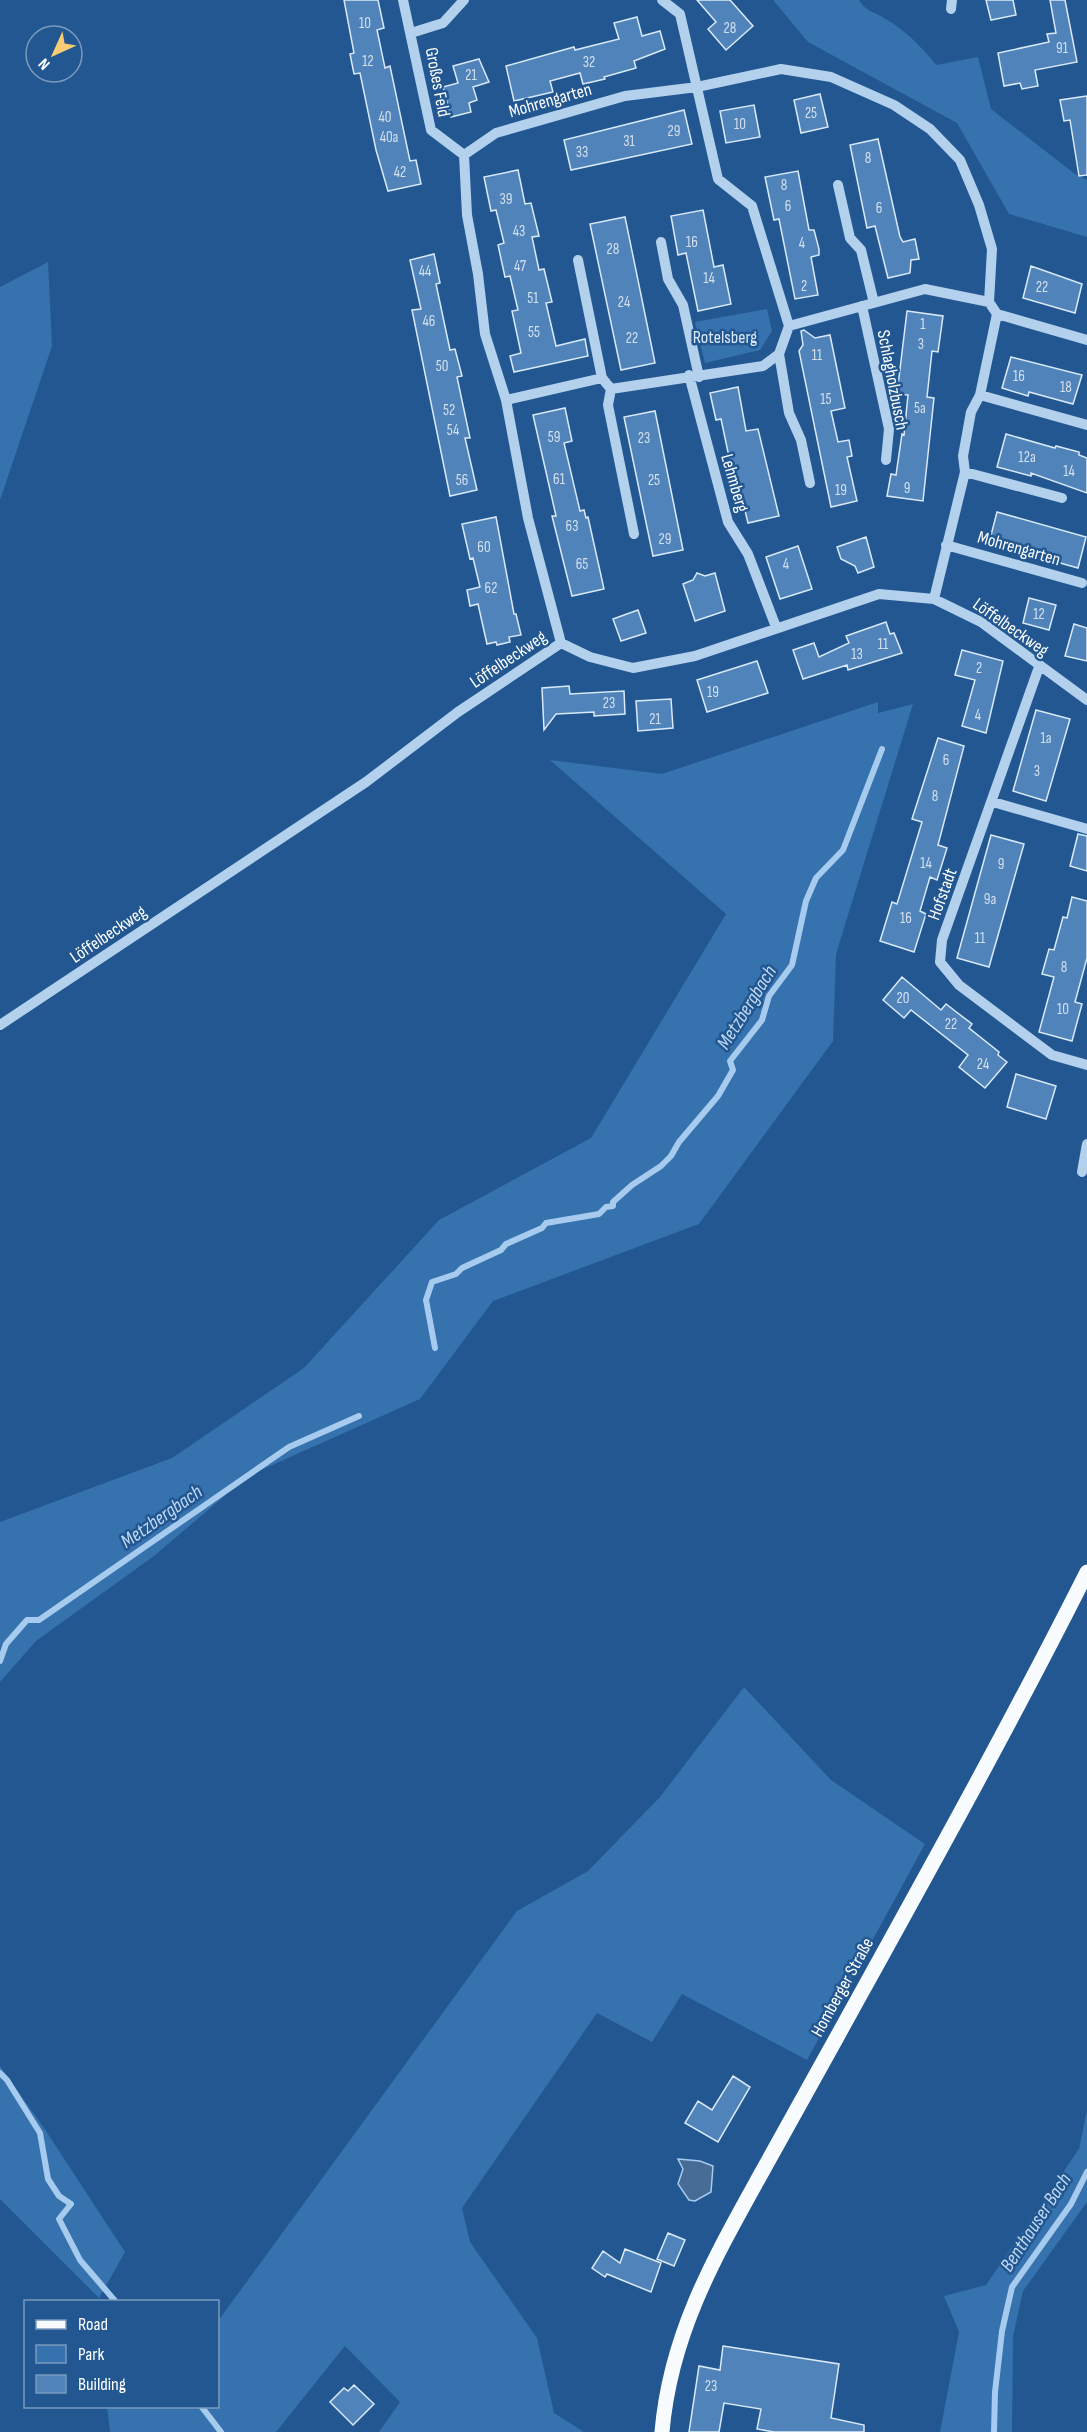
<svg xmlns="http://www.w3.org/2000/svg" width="1087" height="2432" font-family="'Sofia Sans Condensed',sans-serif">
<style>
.green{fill:#3672ae}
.water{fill:#476c95;stroke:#a7cbee;stroke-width:1.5}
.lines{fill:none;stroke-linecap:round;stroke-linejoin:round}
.stream{stroke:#a7cbee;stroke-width:6}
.building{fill:#4f83b9;stroke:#d9e9f9;stroke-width:1.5}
.minor{stroke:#b3d0ed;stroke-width:10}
.major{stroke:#f9fcff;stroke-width:15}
.labels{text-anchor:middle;stroke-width:5;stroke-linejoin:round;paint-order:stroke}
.number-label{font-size:15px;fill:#d3e0ee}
.street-label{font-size:18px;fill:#fff;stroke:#225791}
.park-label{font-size:18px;fill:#d9e9f9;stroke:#225791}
.water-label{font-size:20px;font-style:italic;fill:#c0d9f3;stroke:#225791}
</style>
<rect width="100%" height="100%" fill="#225791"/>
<!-- green -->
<path class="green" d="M773,0H859C866,12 875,12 886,19C906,31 922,47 936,65L978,57L991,109L1075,174L1087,180V237L1009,214L957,123L808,42Z
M48,262L52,346L0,500V287Z
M767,309L772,331L760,350L705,363L695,322Z
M878,702V713L913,704L836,954L833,1041L699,1224L493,1301L420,1399L248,1476L154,1556L36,1641L0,1682V1522L172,1458L304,1368L439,1220L591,1138L726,914L550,760L662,774Z
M744,1687L831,1780L925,1844L807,2060L682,1994L652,2042L597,2013L462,2208L470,2242L537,2338L554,2413L584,2432H379L400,2402L345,2346L276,2432H110L107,2407L218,2406V2321L517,1911L588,1871L660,1797Z
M0,2066L44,2128L125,2252L99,2298L0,2199Z
M1087,2110V2202L1023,2291L1013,2337L1012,2432H940L959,2332L944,2296L986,2285L1079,2149Z"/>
<!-- water -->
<path class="water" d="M678,2159L700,2161L713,2166L711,2192L695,2201L689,2200L678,2184L683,2169Z"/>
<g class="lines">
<!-- stream -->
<path class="stream" d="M435,1348L426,1300L432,1282L456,1274L462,1268L501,1250L506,1244L542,1228L546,1223L599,1214L606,1207L613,1206V1202L632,1185L661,1166L671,1156L679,1142L718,1096L733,1070L730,1061L762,1020L769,996L792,965L806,901L816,878L843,850L882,749
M0,1661L6,1644L27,1620H39L289,1447L359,1416
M0,2073L7,2080L40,2133L48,2179L59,2196L71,2204L59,2219L80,2260L116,2302
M201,2406L221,2432
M994,2432L995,2392L1002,2331L1012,2287L1071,2204L1087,2172"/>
</g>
<!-- building -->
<path class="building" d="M344,0H378L384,28L377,30L385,68L390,66L410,161L416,160L421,184L388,191L376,150L360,73L354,74L350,54L354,53Z
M697,0H730L753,26L726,50L708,29L716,22Z
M986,0H1013L1016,15L991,20Z
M1050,0H1065L1077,62L1035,70L1038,86L1022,89L1020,83L1004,86L998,53L1049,42L1047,34L1056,33Z
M637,17L642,36L660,31L665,49L634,61L636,68L604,77L605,79L583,84L580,73L550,81L553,92L514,101L506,66L574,47L575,50L619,39L614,23Z
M479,59L489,82L473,87L477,100L469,103L471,112L451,117L443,87L458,83L453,66Z
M820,94L828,127L801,133L794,100Z
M1087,96V175L1079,176L1070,120L1064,121L1060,100Z
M754,105L760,137L726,143L720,111Z
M684,110L692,144L571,170L564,140Z
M878,139L900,237L903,242L915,239L919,259L911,260L910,273L888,278L875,226L867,228L850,145Z
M518,170L525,204L531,203L539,236L532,237L539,270L544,269L552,302L546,303L556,346L585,339L588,356L514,372L510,356L521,353L512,311L518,310L510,276L505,277L498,245L504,243L496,210L491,211L484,177Z
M798,171L809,230H814L819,249V255L811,257L818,295L795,299L779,219L774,220L765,177Z
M703,210L714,267L723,265L731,304L698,311L686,253L678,255L671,216Z
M625,217L655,363L621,370L590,224Z
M434,254L440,283L436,284L450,350L455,349L462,376L457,377L470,438H465L477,490L450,496L412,310L421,309L410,260Z
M1031,266L1082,284L1075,313L1023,298Z
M907,311L943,316L938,352L932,351L927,397L934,398L923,501L887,496L891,474L896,475L902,434L904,435L908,395L897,394Z
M804,330L815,338L830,335L845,408L831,411L838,442L849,440L852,456L847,457L857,501L831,507L799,351L803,345L801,331Z
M1011,357L1082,375L1073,404L1029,392L1028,396L1002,388Z
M738,387L746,431L758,429L779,516L748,523L735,470L732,471L721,419L716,420L710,393Z
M565,408L572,441L564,443L580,511L584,510L586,518L588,517L604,589L572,596L552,516H556L533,415Z
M655,411L683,550L653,556L624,417Z
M1006,434L1055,448L1056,446L1079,452V455L1087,458V493L1031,473V476L997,467Z
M997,512L1086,537L1078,568L989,543Z
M496,517L514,614H516L521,635L509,637L510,642L497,645L496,642L487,644L478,604L470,606L467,590L480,587L473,558L470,559L462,524Z
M866,537L874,567L858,573L855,566L841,559L837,547Z
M798,546L812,589L780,599L766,557Z
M697,573L705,576L715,573L725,611L695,621L683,584L693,580Z
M1029,598L1056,605L1049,630L1023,623Z
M638,610L646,633L621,641L613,619Z
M886,622L890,634L894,633L902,653L848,670L847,665L803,679L793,650L814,643L819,657L849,643L846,636Z
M1074,624L1087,628V661L1065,656Z
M962,650L1003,661L986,733L962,726L975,680L955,675Z
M757,661L768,693L707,712L697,680Z
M569,686L570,694L624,691L625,714L594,716V712L556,714L544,730L542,688Z
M671,699L673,728L638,731L636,701Z
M1036,710L1070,719L1046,801L1013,791Z
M938,738L964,746L938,845L947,848L937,880L930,877L920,911L926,914L914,952L880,941L892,902L897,904L922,822L912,819Z
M1078,834L1087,836V871L1070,866Z
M991,835L1024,844L989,967L957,958Z
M1072,897L1087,901V958L1075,1002L1082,1004L1072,1041L1039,1032L1054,977L1042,974L1049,949L1054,950L1063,917L1067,918Z
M902,977L941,1010L946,1004L972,1024L969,1028L999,1052L998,1055L1007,1062L985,1088L959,1067L968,1055L911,1010L904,1018L883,1000Z
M1016,1074L1056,1086L1046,1119L1007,1107Z
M733,2076L750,2087L718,2142L685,2123L698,2101L712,2110Z
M668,2233L685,2240L674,2266L657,2259Z
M625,2249L661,2263L651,2292L607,2274L605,2277L592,2268L603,2251L620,2263Z
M723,2346L839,2364L831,2418L864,2425V2432H774L757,2429L761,2409L724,2403L719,2432H689L699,2366L720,2370Z
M354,2385L374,2404L353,2425L330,2402L344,2388L348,2391Z"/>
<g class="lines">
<!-- minor -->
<path class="minor" d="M403,0L431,130L464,155
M662,0L680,14L718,179L752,206L789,326
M951,9L952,0
M411,33L443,23L464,0
M838,185L850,238L861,250L874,303
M661,242L668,279L683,305L699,377
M578,260L602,378
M862,306L889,429L886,460
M997,314L1087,340
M779,354L789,413L801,440L810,483
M689,375L728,522L748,554L776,627
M611,389L608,405L634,534
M980,395L1087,425
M506,400L602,378L611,389L763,366L779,354L789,326L925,289L989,302
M965,472L1062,498
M946,545L1082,583
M561,643L528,518L506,400L485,334L478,274L467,215L464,155L496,133L625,96L697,87L781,69L831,77L894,105L930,129L960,160L979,205L992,249L989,302L997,314L980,395L971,412L963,456L965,472L934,599
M1039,667L942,940L940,962L959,985L1052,1055L1087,1065
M993,802L1087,829
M0,1025L366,782L458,712L561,643L590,657L633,668L695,656L879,594L934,599L981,622L1087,700
M1082,1172L1087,1144"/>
<!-- major -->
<path class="major" d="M662,2432C670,2337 712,2262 757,2181C784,2133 810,2085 837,2037C922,1883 1008,1729 1087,1572"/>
</g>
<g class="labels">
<!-- number labels -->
<g class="number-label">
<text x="365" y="28">10</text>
<text x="730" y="33">28</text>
<text x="1062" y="53">91</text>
<text x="368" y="66">12</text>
<text x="589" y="67">32</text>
<text x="471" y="80">21</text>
<text x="811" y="118">25</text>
<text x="385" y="122">40</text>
<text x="740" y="129">10</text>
<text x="674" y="136">29</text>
<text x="389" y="142">40a</text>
<text x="629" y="146">31</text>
<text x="582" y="157">33</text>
<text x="868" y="163">8</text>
<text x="400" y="177">42</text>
<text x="784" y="190">8</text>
<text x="506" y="204">39</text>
<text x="788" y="211">6</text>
<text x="879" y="213">6</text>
<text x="519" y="236">43</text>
<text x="692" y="247">16</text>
<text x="802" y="248">4</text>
<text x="613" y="254">28</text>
<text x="520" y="271">47</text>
<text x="425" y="276">44</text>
<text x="709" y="283">14</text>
<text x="804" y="291">2</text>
<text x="1042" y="292">22</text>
<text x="533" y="303">51</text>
<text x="624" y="307">24</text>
<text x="429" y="326">46</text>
<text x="923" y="329">1</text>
<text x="534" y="337">55</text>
<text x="632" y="343">22</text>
<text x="921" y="349">3</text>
<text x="817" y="360">11</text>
<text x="442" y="371">50</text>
<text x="1019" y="381">16</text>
<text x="1066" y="392">18</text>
<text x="826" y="404">15</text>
<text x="920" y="413">5a</text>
<text x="449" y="415">52</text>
<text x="453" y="435">54</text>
<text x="554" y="442">59</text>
<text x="644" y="443">23</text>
<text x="1027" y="462">12a</text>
<text x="1069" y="476">14</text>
<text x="559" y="484">61</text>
<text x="462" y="485">56</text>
<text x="654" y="485">25</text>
<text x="907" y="493">9</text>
<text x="841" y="495">19</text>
<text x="572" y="531">63</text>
<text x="665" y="544">29</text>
<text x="484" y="552">60</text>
<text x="582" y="569">65</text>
<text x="786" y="569">4</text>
<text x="491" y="593">62</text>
<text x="1039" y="619">12</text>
<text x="883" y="649">11</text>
<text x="857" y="659">13</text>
<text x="979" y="673">2</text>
<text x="713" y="697">19</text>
<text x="609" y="708">23</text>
<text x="978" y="720">4</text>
<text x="655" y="724">21</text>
<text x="1046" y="743">1a</text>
<text x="946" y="765">6</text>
<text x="1037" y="776">3</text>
<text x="935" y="801">8</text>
<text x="926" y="868">14</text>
<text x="1001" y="869">9</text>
<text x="990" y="904">9a</text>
<text x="906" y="923">16</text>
<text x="980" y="943">11</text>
<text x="1064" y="972">8</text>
<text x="903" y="1003">20</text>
<text x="1063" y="1014">10</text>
<text x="951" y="1029">22</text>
<text x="983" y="1069">24</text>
<text x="711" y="2391">23</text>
</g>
<!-- street labels -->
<g class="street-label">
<text transform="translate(438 82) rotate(79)" y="6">Großes Feld</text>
<text transform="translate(550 100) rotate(-16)" y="6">Mohrengarten</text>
<text transform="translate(893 380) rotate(79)" y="6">Schlagholzbusch</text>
<text transform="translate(735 483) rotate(74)" y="6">Lehmberg</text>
<text transform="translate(1019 548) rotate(16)" y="6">Mohrengarten</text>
<text transform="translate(1011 627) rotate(35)" y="6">Löffelbeckweg</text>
<text transform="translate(508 659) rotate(-34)" y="6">Löffelbeckweg</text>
<text transform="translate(942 894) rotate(-70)" y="6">Hofstadt</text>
<text transform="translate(108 934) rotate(-34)" y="6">Löffelbeckweg</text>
<text transform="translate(842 1987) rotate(-61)" y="6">Homberger Straße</text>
</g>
<!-- park labels -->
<g class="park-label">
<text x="725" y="343">Rotelsberg</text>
</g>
<!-- water labels -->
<g class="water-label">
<text transform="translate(746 1007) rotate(-58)" y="7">Metzbergbach</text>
<text transform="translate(161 1516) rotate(-35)" y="7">Metzbergbach</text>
<text transform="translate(1035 2222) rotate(-57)" y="7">Benthauser Bach</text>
</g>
</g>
<!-- legend -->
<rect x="24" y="2300" width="195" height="108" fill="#225791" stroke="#7a9abd" stroke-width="1.5"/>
<rect x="36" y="2320" width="30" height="9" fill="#f9fcff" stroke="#7a9abd" stroke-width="1.5"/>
<text x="78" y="2330" font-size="18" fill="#ffffff">Road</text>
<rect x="36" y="2345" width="30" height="18" fill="#3672ae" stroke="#7a9abd" stroke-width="1.5"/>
<text x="78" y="2360" font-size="18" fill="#ffffff">Park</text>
<rect x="36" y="2375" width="30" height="18" fill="#4f83b9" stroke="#7a9abd" stroke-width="1.5"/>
<text x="78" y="2390" font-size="18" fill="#ffffff">Building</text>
<!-- north arrow -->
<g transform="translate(54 54) rotate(225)"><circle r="28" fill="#225791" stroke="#7a9abd" stroke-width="1.5"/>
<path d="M0-4.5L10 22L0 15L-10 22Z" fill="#f8cd76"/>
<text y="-9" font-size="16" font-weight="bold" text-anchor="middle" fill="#ffffff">N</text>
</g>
</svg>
